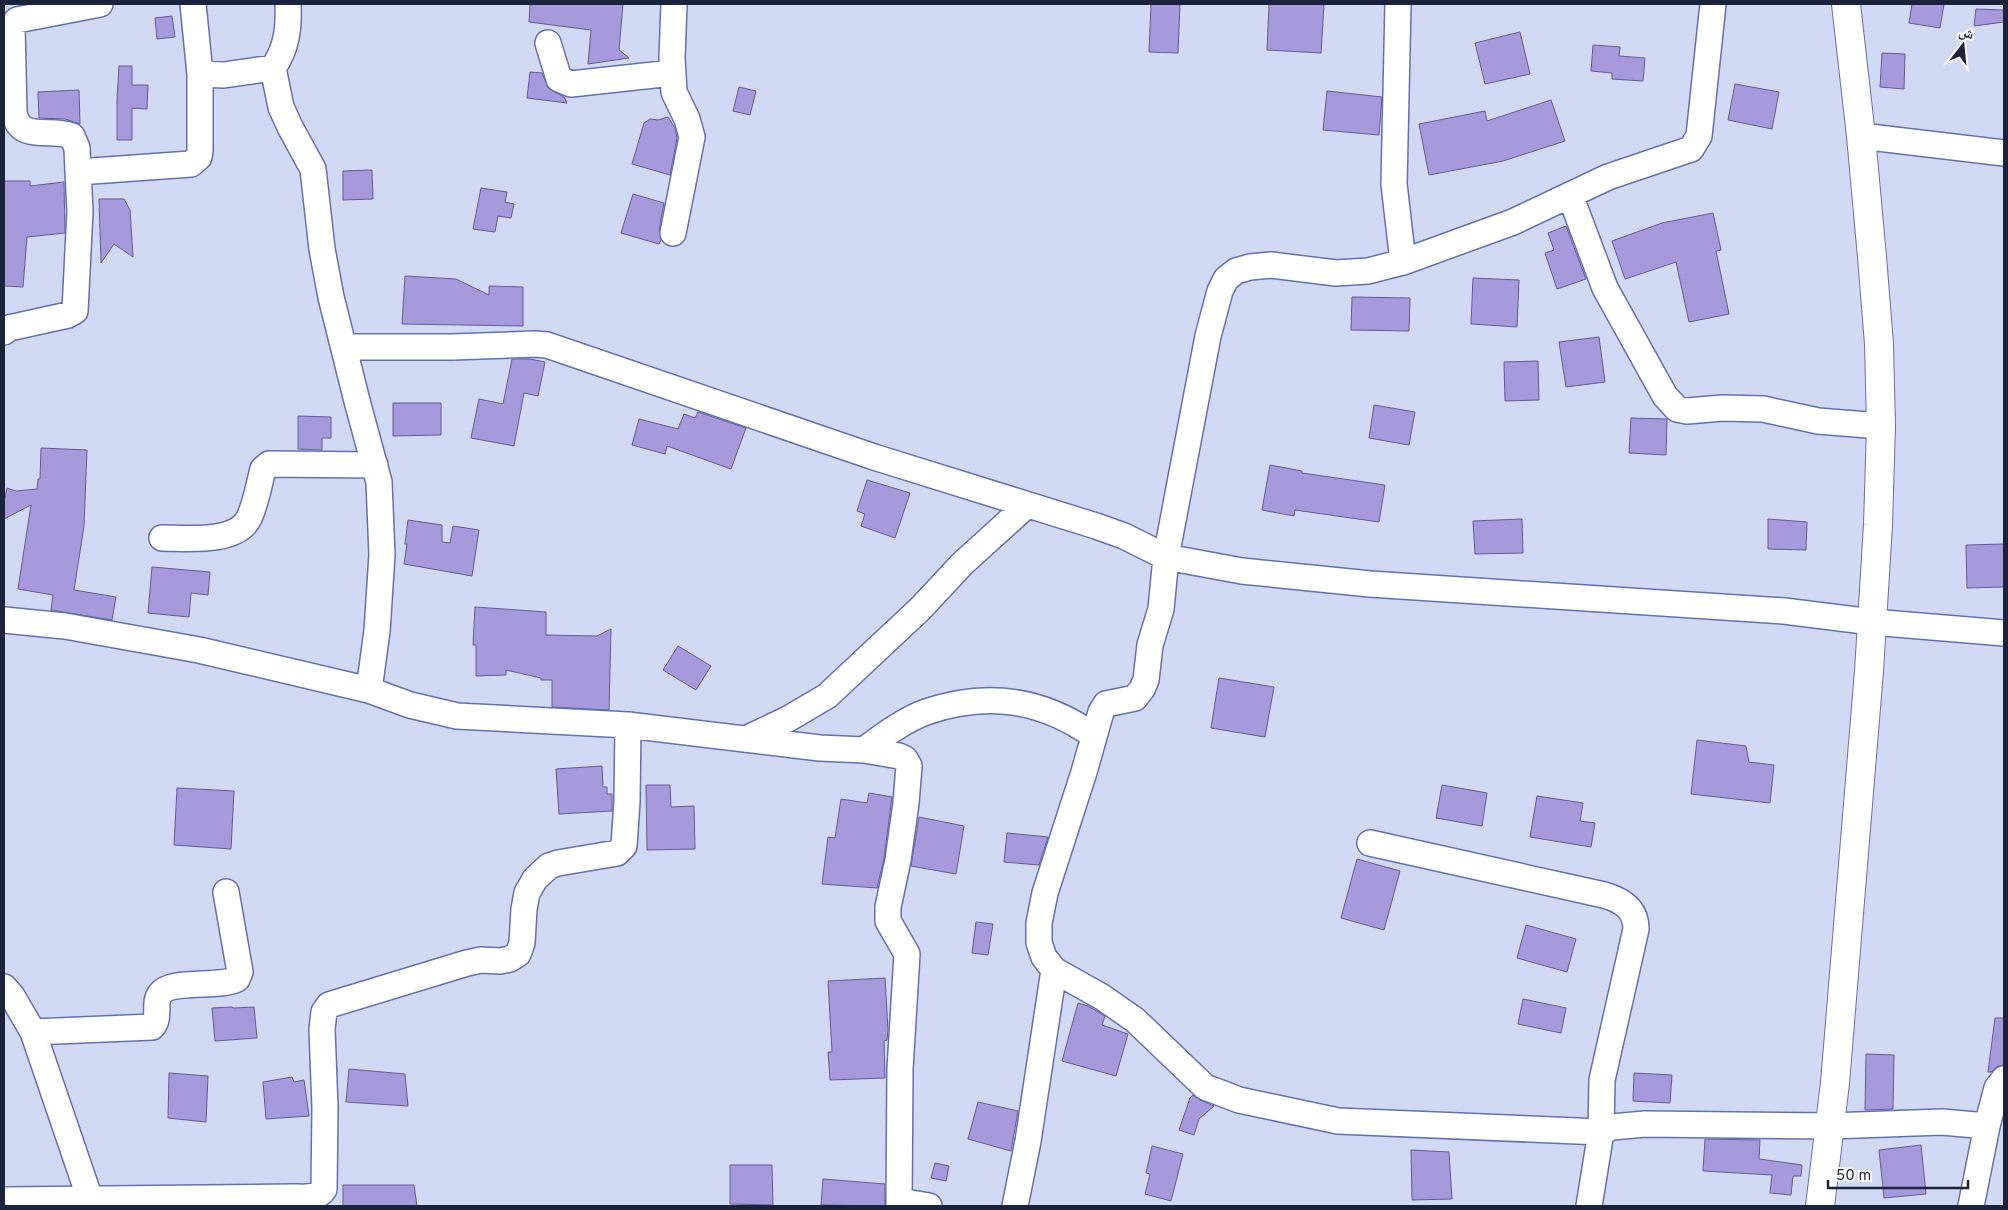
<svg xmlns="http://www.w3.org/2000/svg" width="2008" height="1210" font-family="Overpass,'Noto Naskh Arabic',sans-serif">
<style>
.building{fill:#a69add;stroke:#665a97}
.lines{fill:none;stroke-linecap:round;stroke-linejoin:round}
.minor-casing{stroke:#6272ae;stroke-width:28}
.major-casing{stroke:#6272ae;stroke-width:30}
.minor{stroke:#fff;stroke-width:25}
.major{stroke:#fff;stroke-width:28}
</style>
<rect width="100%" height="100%" fill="#d1d9f5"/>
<!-- building -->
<path class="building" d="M530,4H623L619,50L629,58L588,64L591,30L529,22Z
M1151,4H1180L1178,53L1149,52Z
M1269,4H1324L1321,53L1267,50Z
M1912,4H1944L1940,28L1909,23Z
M1976,9L2004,10V22L1974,26Z
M172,16L175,37L157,39L155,18Z
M1520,32L1530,74L1485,84L1475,43Z
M1593,45L1620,47L1619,56L1645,58L1643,81L1612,79V73L1591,71Z
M1882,53L1905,54L1904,89L1880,87Z
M119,66H132V85H148L147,109L132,108V140H117V100Z
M530,72L542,73L548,88L564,97L567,103L527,98Z
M1735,84L1779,92L1772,129L1728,120Z
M739,87L756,91L750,115L733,111Z
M79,90L80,124L65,119L39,118L38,92Z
M1327,91L1382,97L1379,135L1323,130Z
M1551,100L1565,141L1503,161L1429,175L1419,124L1485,111L1487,121Z
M668,117L675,128L677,138L670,175L632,164L644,123L650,119L658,120Z
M372,170L373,199L343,200V171Z
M4,181H30V186L64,182L65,233L27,237L23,287L4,286Z
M481,188L507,192L505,202L514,204L511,218L498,216L495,232L473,229Z
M633,194L664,203L659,230L661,240L659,244L621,233Z
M99,199H124L130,210L133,257L114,244L101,263Z
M1713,213L1721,250L1716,251L1729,314L1689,322L1676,262L1625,279L1612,241L1662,223Z
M1566,226L1586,279L1557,289L1545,253L1554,250L1548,233Z
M405,276L456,279L489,295V286L523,287V326L402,324Z
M1473,278L1519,280L1517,327L1471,324Z
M1352,297L1410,298L1409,331L1351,330Z
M1599,337L1605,382L1566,387L1559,342Z
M512,359H530L545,362L538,396L524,393L514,446L471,438L479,399L503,404Z
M1538,361L1539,400L1505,401L1504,362Z
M393,403H441V435L393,436Z
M1374,405L1415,412L1409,445L1369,438Z
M698,412L746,428L731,469L667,446L665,454L632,445L639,419L678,429L684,414L695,418Z
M298,416L331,417V438H322V450L298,449Z
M1631,418L1667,419L1666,455L1629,453Z
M41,448L87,450L84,526L74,590L116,597L112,620L51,610L53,595L18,589L31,505L4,519V501L7,488L16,491L37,489L38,479H40Z
M1270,465L1302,471V473L1385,485L1379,522L1295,510L1294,516L1262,510Z
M867,480L910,493L895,538L861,526L865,514L857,511Z
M1522,519L1523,553L1475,554L1473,521Z
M1768,519L1807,522L1806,550L1768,549Z
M408,520L442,525V542L450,543L453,526L479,530L472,576L404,564L407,544H405Z
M2004,544V587L1967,588L1966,545Z
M152,567L210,572L208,595L191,593L189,617L148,613Z
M475,607L546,612V635L597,636L611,629L609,710L552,707V680H541V678L506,670V675L476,676V645H473Z
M678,646L711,666L696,690L663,670Z
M1219,678L1274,687L1265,737L1211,728Z
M1697,740L1746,746L1749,762L1774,765L1770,803L1691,794Z
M602,766L603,787H607V794H612V811L559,814L556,769Z
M646,785H670L671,807L694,806L695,849L647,850Z
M1442,785L1487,793L1482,826L1436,818Z
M177,788L234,791L231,849L174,845Z
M869,793L892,797L884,858L877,888L822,884L828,837L835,838L841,799L867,803Z
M1537,796L1583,803L1580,821L1595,823L1591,847L1530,837Z
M919,817L964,826L956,874L911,866Z
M1007,833L1048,837L1039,865L1004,862Z
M1357,859L1400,871L1384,930L1341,918Z
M976,922L993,924L988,955L972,953Z
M1526,925L1576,939L1567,972L1517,958Z
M885,978L888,1030L887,1040L884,1041L885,1078L830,1080L828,1052H832L828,981Z
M1523,999L1566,1008L1561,1033L1518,1024Z
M1078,1003L1088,1006L1105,1016L1102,1025L1128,1034L1116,1076L1062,1061Z
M231,1007L234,1008L254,1007L257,1038L215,1041L212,1008Z
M1995,1018H2004V1065L1998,1066L1991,1072H1988Z
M1866,1054L1894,1055L1893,1109L1865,1110Z
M349,1069L405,1074L408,1106L346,1102Z
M169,1073L208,1076L206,1122L168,1118Z
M1634,1073L1672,1075L1670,1103L1633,1101Z
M292,1077L294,1082L304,1080L309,1116L266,1119L263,1082Z
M1193,1095L1200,1100L1214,1106L1199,1119L1194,1135L1179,1130L1190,1098Z
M978,1102L1018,1111L1011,1151L968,1139Z
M1705,1139L1760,1140L1759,1159L1802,1165L1801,1176H1793L1791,1195L1770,1193L1772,1175L1703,1171Z
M1921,1145L1926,1194L1884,1198L1879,1150Z
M1152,1146L1183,1154L1171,1201L1145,1194L1150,1174L1146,1173Z
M1411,1150L1449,1152L1452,1199L1412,1200Z
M935,1163L949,1166L946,1181L931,1178Z
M730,1165H772L773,1205L730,1204Z
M823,1179L885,1184V1206L821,1205Z
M343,1185H414L417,1206H343Z"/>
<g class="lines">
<!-- minor casing -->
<g class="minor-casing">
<path id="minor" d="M193,4L200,74
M1398,4L1394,184L1403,262
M1713,4L1699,136L1691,149L1608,177L1513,222L1403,262L1368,271L1336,273L1271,265L1250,267L1236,271L1226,279L1220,291L1208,336L1166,557L1161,609L1150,645L1146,680L1142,689L1135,698L1106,704L1101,712L1084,772L1045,893L1039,923V943L1044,957L1054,970L1102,997L1135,1020L1205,1087L1239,1100L1338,1121L1601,1132L1612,1127L1645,1124L1830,1126L1942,1122L1987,1126L1971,1206
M548,43L559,79L571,84L672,73
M273,68L281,107L290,127L313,169L322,249L331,297L357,401L379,482L382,555L377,631L369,690
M1861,136L2004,153
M78,172L77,148L72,136C51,127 20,143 14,113L12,26L17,20L100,4
M1570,195L1605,288L1665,396L1677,409L1687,411L1723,408L1763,409L1818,421L1881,426
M673,233L692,137L687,119L674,92L672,58L674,4
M4,332L9,328L68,315L75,311L80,211L78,172L191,164L199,157L200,150V74L224,75L273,68C287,48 289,28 288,4
M344,347H452L535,344L547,345L874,457L1096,526L1124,536L1166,557L1242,571L1370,584L1784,611L1872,622L2004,633
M162,538C186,538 236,544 249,518C256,503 259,485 263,469L269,464L375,465
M4,620L65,626L199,650L369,690L410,705L457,716L628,725L820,748L864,750L899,756L905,759L909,766L906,803L898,860L888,907V921L907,954L900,1069L899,1206
M748,738L788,719L827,696L920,609L962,564L1027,505
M864,750C883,736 904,720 926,712C987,691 1042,699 1094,736
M1370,843L1604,895C1622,900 1636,909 1636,929L1602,1080L1601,1132L1589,1206
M4,987L12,996L33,1032L90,1199
M33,1032L152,1027C161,1018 153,1004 160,994C170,979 219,988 237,979L240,972L226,892
M1987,1126L1997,1088L2004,1079
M4,1200L293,1197C304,1197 318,1199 324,1189L325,1108L322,1029L324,1012L329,1005L467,963L481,960L500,961L510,959L518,954L522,943L524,909L527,893L535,879L549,866L558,863L617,853L624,846L627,802L628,725
M899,1201L929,1206
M1015,1206L1028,1141L1054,970"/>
</g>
<!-- major casing -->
<g class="major-casing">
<path id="major" d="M1820,1206L1835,1083L1869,671L1878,525L1881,426L1879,344L1872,257L1861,136L1846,4"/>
</g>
<!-- minor -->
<use href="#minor" class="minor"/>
<!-- major -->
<use href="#major" class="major"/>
</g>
<!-- border -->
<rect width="2008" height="1210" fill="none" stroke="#1b223b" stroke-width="10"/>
<!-- north arrow -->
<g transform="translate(1963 45) rotate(16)" stroke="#fbfbfb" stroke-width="4" paint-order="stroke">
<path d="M0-4L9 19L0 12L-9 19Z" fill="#1b223b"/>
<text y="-8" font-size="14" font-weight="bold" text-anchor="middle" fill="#1b223b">ش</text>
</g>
<!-- scale -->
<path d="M1828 1180v8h140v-8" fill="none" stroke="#1b223b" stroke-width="2.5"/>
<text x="1836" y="1180" font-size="15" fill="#1b223b" stroke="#fbfbfb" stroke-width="4" paint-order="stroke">50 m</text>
</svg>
